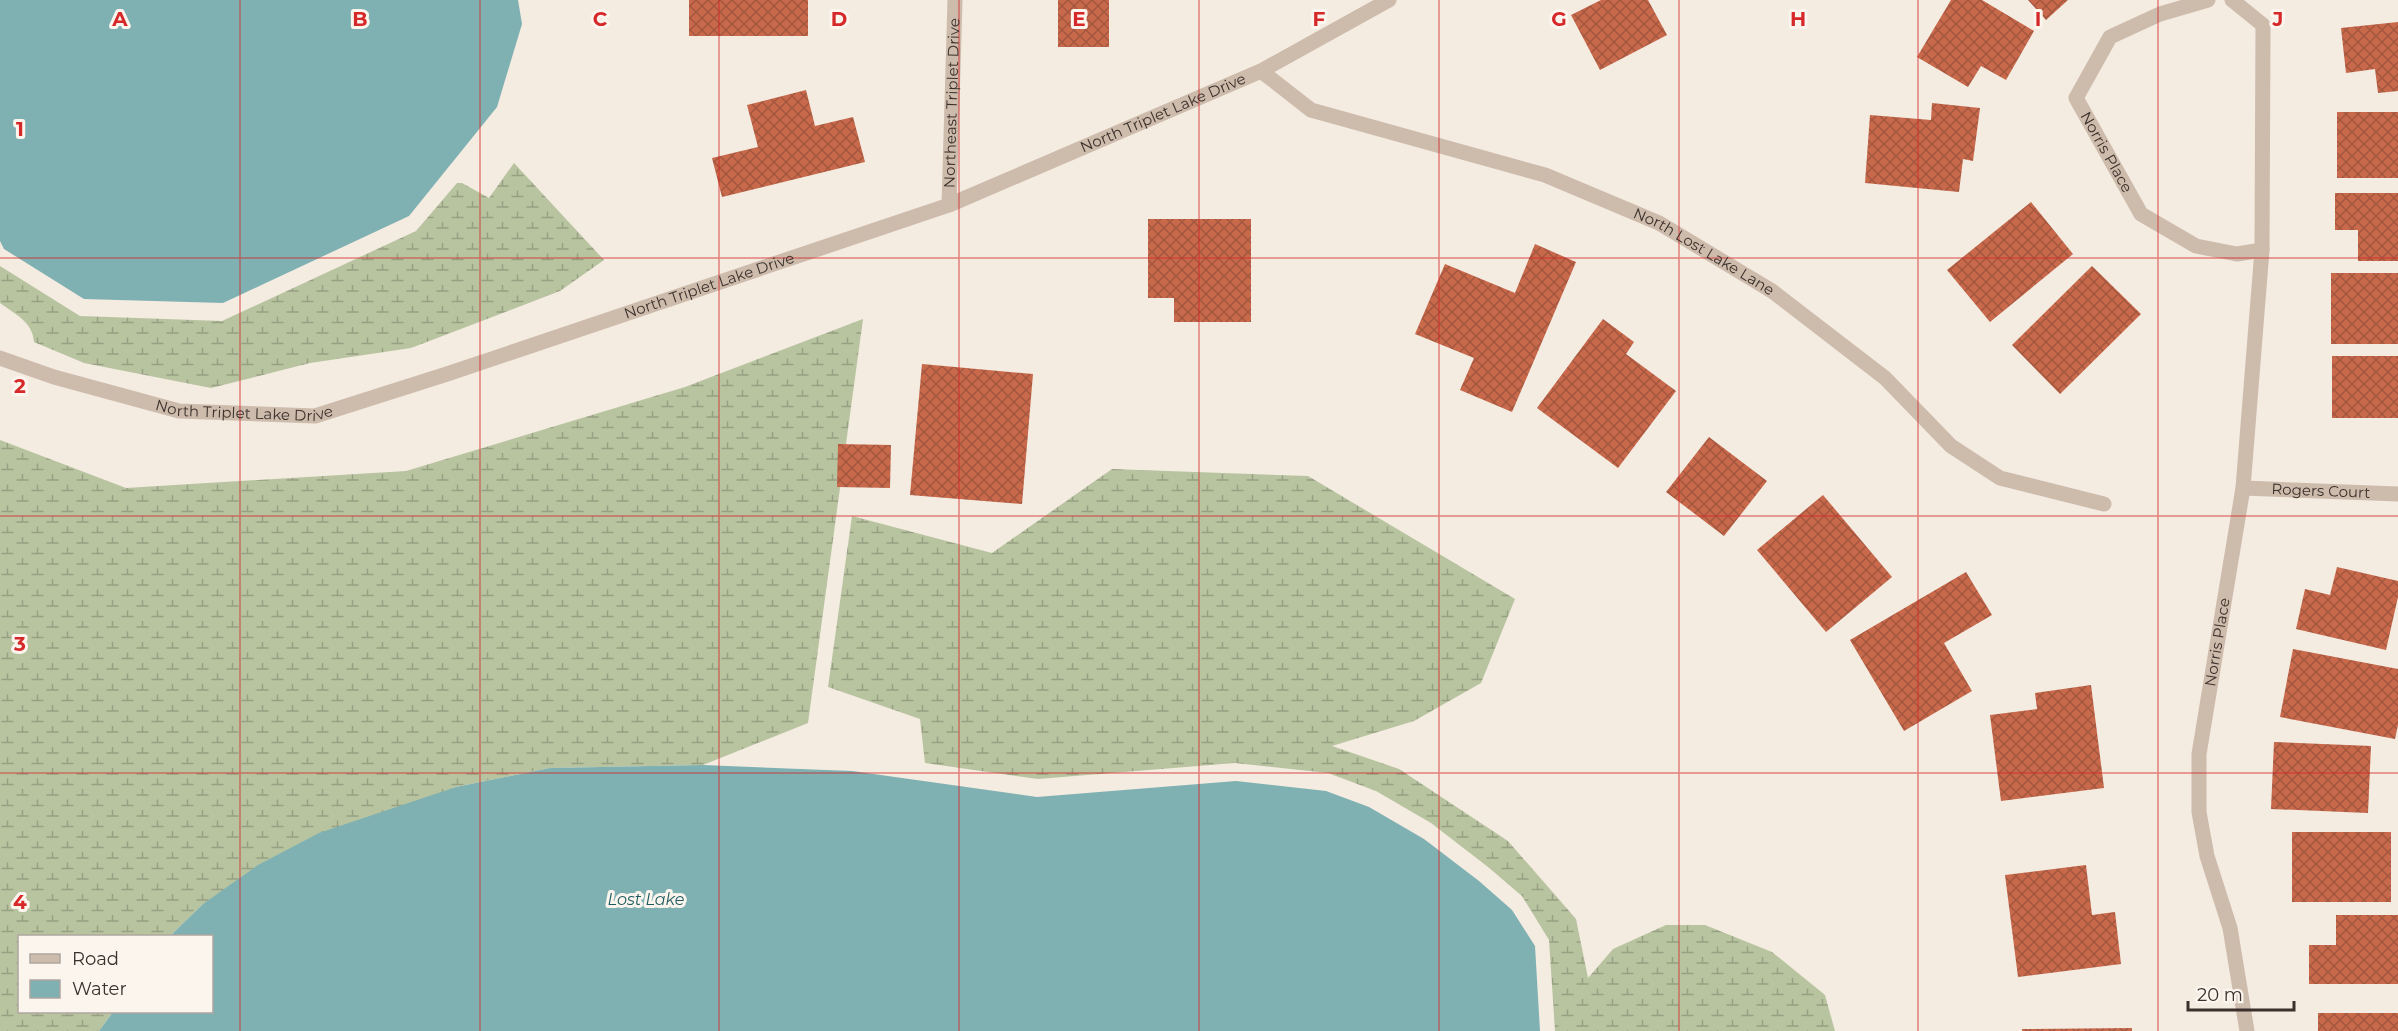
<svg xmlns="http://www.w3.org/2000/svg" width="2398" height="1031" font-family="Montserrat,sans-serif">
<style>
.wetland{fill:url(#wetland-marsh)}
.water{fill:#7fb0b2}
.building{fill:url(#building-cross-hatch)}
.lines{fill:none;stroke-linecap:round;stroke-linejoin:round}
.minor{stroke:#cdbbac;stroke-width:15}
.tertiary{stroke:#cdbbac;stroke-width:15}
.grid{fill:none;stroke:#d62828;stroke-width:1.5;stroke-opacity:0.55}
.labels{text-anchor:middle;stroke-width:6;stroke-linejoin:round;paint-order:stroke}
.street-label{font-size:15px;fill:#3b302b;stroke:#fbf5ee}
.water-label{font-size:16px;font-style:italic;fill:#1f5a5e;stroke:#fbf5ee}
.grid-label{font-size:20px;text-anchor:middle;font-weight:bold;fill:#d62828;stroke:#fbf5ee;stroke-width:6;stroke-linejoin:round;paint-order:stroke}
</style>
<defs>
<pattern id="wetland-marsh" width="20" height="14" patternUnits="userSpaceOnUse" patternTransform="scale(1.5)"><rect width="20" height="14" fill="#b8c4a0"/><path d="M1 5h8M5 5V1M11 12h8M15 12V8" fill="none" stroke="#97a083"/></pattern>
<pattern id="building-cross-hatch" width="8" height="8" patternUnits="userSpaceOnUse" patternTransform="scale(1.5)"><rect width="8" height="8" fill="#c8694b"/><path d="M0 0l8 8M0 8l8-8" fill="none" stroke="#a4573f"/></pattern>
</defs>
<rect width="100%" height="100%" fill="#f4ebe1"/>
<!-- wetland -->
<path class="wetland" d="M514,163L604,260L560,291L411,348L310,363L211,388L84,363L34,342C33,322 15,314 0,303V266L80,316L222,321L416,231L457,183H462L489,198Z
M863,319L808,723L703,765L550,768L456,787L203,904L170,936H20V1012H113L99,1031H0V440L126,488L406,471L685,387Z
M1112,469L1308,476L1515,599L1481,683L1414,721L1332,746L1399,769L1508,841L1576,919L1588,978L1613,949L1666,925H1705L1772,952L1825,995L1835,1031H1555L1549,940L1522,896L1488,867L1431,823L1376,791L1328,773L1235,763L1038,779L925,763L920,719L828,687L852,516L992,553Z"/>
<!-- water -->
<path class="water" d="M0,0H518L522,24L497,107L409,216L223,303L84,299L4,249L0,241Z
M703,765L852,771L1037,797L1236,781L1326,791L1369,807L1424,839L1479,881L1512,910L1535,946L1540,1031H99L113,1012H212V936H170L203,904L258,865L319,833L456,787L550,768Z"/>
<!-- building -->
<path class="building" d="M689,0H808V36H689Z
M1058,0H1109V47H1058Z
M1601,0H1648L1667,35L1600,70L1571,15Z
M1951,0H1982L2034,31L2006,80L1981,66L1968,87L1917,57Z
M2028,0H2068L2046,20Z
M2398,22V91L2378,93L2375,69L2346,73L2341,28Z
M806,90L815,126L853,117L865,162L722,197L712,158L758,147L747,105Z
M1932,103L1980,108L1973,161L1963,159L1959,192L1865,183L1870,115L1931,120Z
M2337,112H2398V178H2337Z
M2335,193H2398V261H2358V230H2335Z
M2031,202L2073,254L1990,322L1947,270Z
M1148,219H1251V322H1174V298H1148Z
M1535,244L1576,262L1512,412L1460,390L1474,358L1415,334L1445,264L1515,293Z
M2092,266L2141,314L2060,394L2012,345Z
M2331,273H2398V344H2331Z
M1603,319L1634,342L1626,354L1676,391L1618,468L1537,408Z
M2332,356H2398V418H2332Z
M922,364L1033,374L1022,504L910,495Z
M1709,437L1767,481L1724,536L1666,492Z
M838,444L891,445L890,488L837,487Z
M1823,495L1892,577L1826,632L1757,550Z
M2337,567L2398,581V597L2386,650L2296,629L2305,589L2330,595Z
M1966,572L1992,615L1944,643L1972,691L1904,731L1850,640Z
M2293,649L2398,669V725L2395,739L2280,717Z
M2091,685L2104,788L2001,801L1990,715L2037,709L2035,693Z
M2274,742L2371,746L2368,813L2271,809Z
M2292,832H2391V902H2292Z
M2086,865L2092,915L2115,912L2121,964L2018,977L2005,875Z
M2336,915H2398V984H2309V945H2336Z
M2318,1013H2398V1031H2318Z
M2132,1028V1031H2022V1029Z"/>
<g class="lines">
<!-- minor -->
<g class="minor">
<path id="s1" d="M2208,0L2160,14L2110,37L2076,98L2141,214L2196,246L2237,254L2262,250L2263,25L2232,0"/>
<path id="s2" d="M1261,71L1311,110L1545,175L1659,223L1772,291L1885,378L1951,446L2000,478L2104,504"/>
<path id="s3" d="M949,205L955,0"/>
<path id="s4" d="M2243,488L2398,494"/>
<path id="s5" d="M2247,1031L2230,928L2207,856L2199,812V754L2243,488L2262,250"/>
</g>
<!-- tertiary -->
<path class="tertiary" id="s6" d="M0,358L54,377L179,411L315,416L447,374L949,205L1261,71L1389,0"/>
</g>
<!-- grid -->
<path class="grid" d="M240,0V1031M480,0V1031M719,0V1031M959,0V1031M1199,0V1031M1439,0V1031M1679,0V1031M1918,0V1031M2158,0V1031M0,258H2398M0,516H2398M0,773H2398"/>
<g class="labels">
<!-- street labels -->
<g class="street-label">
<text dy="5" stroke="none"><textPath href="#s3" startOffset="102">Northeast Triplet Drive</textPath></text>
<text dy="5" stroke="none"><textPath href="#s6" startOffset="1224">North Triplet Lake Drive</textPath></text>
<text dy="5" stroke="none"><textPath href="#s1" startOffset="237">Norris Place</textPath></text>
<text dy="5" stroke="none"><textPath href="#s2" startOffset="483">North Lost Lake Lane</textPath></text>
<text dy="5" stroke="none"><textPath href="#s6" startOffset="738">North Triplet Lake Drive</textPath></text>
<text dy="5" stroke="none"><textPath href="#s6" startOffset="252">North Triplet Lake Drive</textPath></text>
<text dy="5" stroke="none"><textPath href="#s4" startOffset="78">Rogers Court</textPath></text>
<text dy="5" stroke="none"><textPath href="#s5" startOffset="396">Norris Place</textPath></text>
</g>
<!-- water labels -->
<g class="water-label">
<text x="646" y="905">Lost Lake</text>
</g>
</g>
<g class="grid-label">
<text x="120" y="26">A</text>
<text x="360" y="26">B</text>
<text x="600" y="26">C</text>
<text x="839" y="26">D</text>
<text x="1079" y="26">E</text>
<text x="1319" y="26">F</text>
<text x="1559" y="26">G</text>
<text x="1798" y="26">H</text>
<text x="2038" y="26">I</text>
<text x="2278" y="26">J</text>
<text x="20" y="136">1</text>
<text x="20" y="393">2</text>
<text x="20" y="651">3</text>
<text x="20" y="909">4</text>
</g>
<!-- legend -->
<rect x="18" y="935" width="195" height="78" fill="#fbf5ee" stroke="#aea6a0" stroke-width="1.5"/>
<rect x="30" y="954" width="30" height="9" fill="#cdbbac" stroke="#aea6a0" stroke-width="1.5"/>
<text x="72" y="965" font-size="18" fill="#3b302b">Road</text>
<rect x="30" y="980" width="30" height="18" fill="#7fb0b2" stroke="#aea6a0" stroke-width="1.5"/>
<text x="72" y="995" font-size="18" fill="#3b302b">Water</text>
<!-- scale -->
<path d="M2188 1001v9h106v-9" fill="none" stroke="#3b302b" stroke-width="3"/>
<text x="2197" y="1001" font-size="18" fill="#3b302b" stroke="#fbf5ee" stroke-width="4.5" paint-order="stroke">20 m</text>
</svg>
